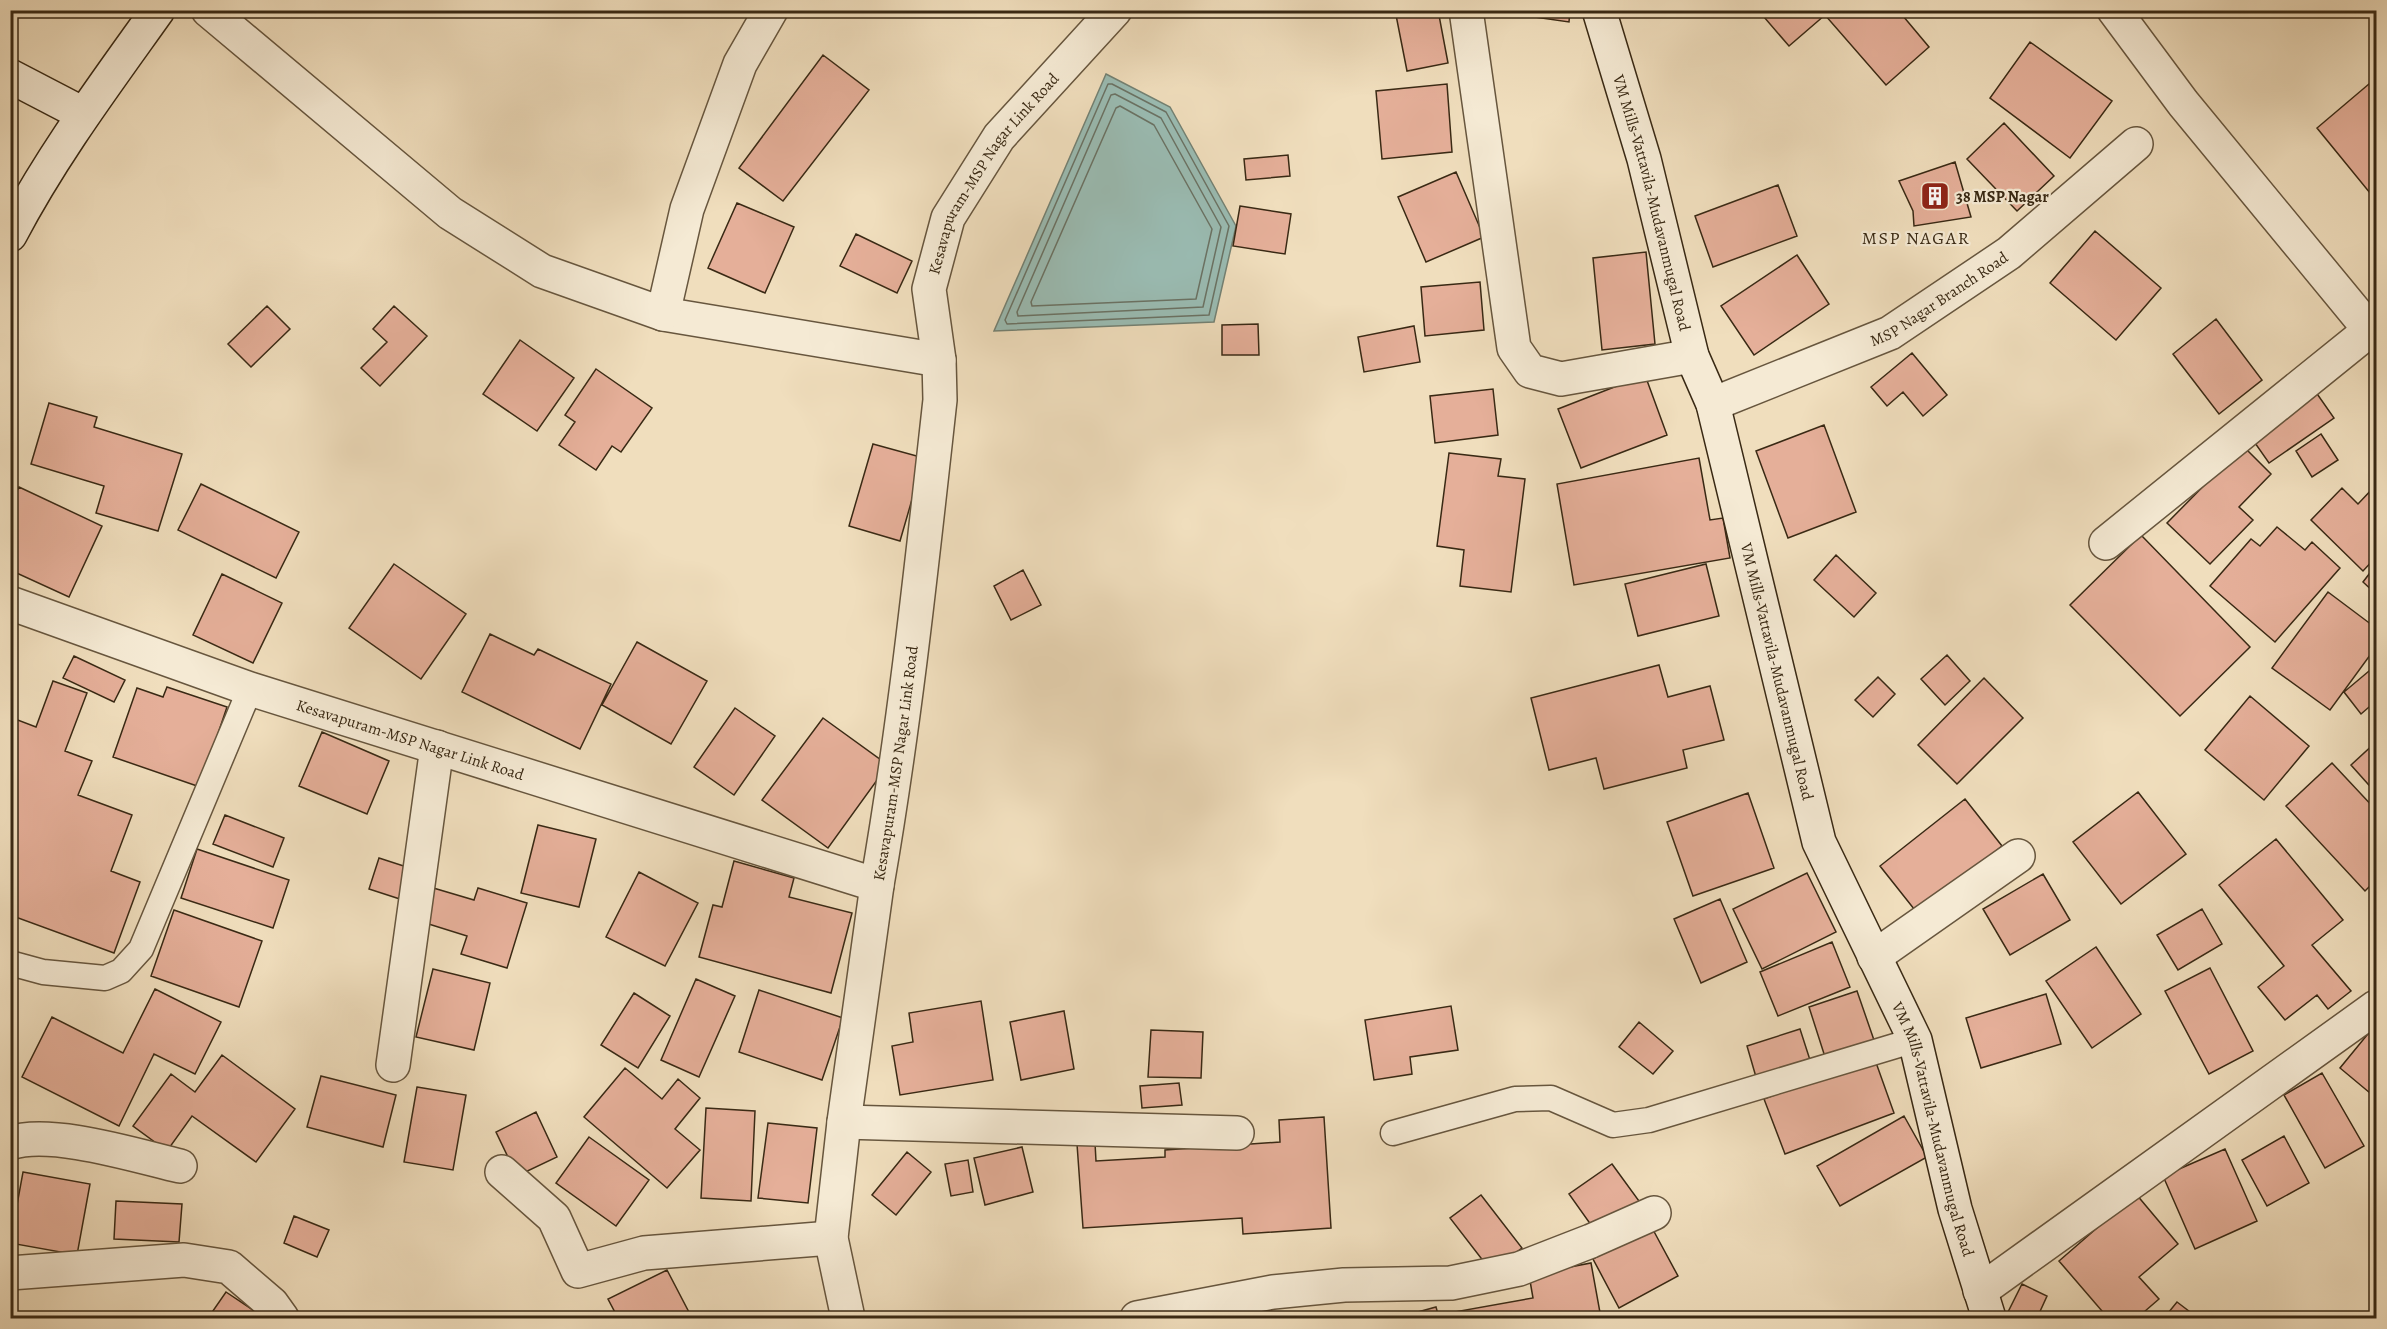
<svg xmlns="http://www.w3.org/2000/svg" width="2387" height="1329" font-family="Alegreya,serif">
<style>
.water{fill:#9abcb3;stroke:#738173;stroke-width:1.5}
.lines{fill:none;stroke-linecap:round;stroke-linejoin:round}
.shore{stroke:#6a7264;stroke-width:1.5}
.building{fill:#e5af99;stroke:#392914;stroke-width:1.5}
.lane-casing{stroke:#67563e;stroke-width:27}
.street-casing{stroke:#67563e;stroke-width:36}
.secondary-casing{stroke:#392914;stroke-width:36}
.lane{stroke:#f5ead4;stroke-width:24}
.street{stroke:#f5ead4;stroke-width:33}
.secondary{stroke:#f5ead4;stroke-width:33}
.labels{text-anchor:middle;stroke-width:4.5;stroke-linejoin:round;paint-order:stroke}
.street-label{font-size:16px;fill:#392914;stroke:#f5ead4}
.poi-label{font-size:16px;font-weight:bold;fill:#392914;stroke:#f5ead4;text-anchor:start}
.neighbourhood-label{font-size:18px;letter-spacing:1.5px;fill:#392914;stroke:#f5ead4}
</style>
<rect width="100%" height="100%" fill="#f0debd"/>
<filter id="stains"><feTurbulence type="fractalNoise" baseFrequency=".00333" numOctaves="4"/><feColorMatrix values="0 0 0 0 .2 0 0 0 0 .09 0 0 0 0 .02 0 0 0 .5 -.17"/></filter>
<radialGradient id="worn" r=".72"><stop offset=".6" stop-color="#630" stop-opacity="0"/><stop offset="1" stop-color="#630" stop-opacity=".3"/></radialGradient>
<!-- water -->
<path class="water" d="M1106,74L1170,107L1236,226L1214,322L994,331Z"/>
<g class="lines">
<!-- shore -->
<path class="shore" d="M1108,84H1112L1166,112L1229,226L1209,315L1007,324L1005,320Z
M1115,94L1161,118L1221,227L1203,307L1018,316L1017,312L1111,95Z
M1120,106L1154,125L1212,229L1196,299L1032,306L1031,302L1116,108Z"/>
</g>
<!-- building -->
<path class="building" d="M1395,10H1438L1448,63L1407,71Z
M1506,10H1570L1569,22L1506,13Z
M1758,10H1898L1929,47L1886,85L1825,15L1789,46Z
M2030,42L2112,101L2070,158L1990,98Z
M823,55L869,90L783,201L739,168Z
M2376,78V188L2370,193L2317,128Z
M1447,84L1452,152L1382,159L1376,91Z
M2004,123L2054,176L2017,211L1967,159Z
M1288,155L1290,176L1246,180L1244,159Z
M1955,162L1971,217L1914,226L1913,211L1899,181Z
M1456,172L1484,237L1426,262L1398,197Z
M1778,185L1797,236L1713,267L1695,216Z
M737,203L794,227L765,293L708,268Z
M1240,206L1291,214L1285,254L1233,246Z
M2095,231L2161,288L2116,340L2050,283Z
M856,234L912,261L897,293L840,266Z
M1646,252L1655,344L1602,350L1593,258Z
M1797,255L1829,304L1754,355L1721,306Z
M1480,282L1484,330L1425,336L1421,287Z
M267,306L290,329L251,367L228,344Z
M394,306L427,336L380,386L361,368L387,342L373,329Z
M2216,319L2262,380L2219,414L2173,354Z
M1258,324L1259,355H1222V325Z
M1414,326L1420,362L1364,372L1358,337Z
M520,340L574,378L537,431L483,394Z
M1912,353L1947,395L1923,416L1903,392L1887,406L1871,387Z
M596,369L652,408L621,452L612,446L596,470L559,445L575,422L565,415Z
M1645,375L1667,435L1581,468L1558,409Z
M2313,388L2334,418L2269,463L2248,433Z
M1493,389L1498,435L1435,443L1430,396Z
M49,403L97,417L94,427L182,454L158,531L96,513L104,486L31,464Z
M1824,425L1856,512L1788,538L1756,451Z
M2321,434L2338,460L2312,477L2296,451Z
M873,444L924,458L900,541L849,526Z
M2243,446L2271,474L2239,507L2253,520L2210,564L2167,523Z
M1449,453L1501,459L1498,476L1525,479L1511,592L1460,586L1464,550L1437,546Z
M1699,458L1710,520L1723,518L1730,558L1574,585L1557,484Z
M201,484L299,532L276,578L178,530Z
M2376,485V557L2363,571L2311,520L2342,488L2358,504Z
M19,487L102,526L69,597L10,570V505Z
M2277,527L2305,550L2312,542L2340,568L2275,642L2210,586L2251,539L2260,546Z
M2141,535L2250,647L2180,716L2070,605Z
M1836,555L1876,593L1854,617L1814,580Z
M394,564L466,614L421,679L349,628Z
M1706,564L1719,616L1638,636L1625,584Z
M2376,565V594L2363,582Z
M1023,570L1041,605L1011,620L994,586Z
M222,574L282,603L253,663L193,635Z
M2328,592L2376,628V647L2330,710L2272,668Z
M490,634L534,655L538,649L611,684L580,749L462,692Z
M637,642L707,681L671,744L602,705Z
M1947,655L1970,681L1945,705L1921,679Z
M74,656L125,680L114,702L63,678Z
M1659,665L1668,697L1710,686L1724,740L1683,750L1687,768L1604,789L1596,758L1549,770L1531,698Z
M2375,666L2376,701L2361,714L2344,692Z
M1878,677L1895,694L1873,717L1855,700Z
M1984,678L2023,718L1957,784L1918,745Z
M53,681L87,693L65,751L92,761L78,795L132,815L111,871L140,882L114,953L10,915V717L36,727Z
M167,687L227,707L200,787L113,757L137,688L163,697Z
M2250,696L2309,746L2264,800L2205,750Z
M735,708L775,736L734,795L694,767Z
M823,718L888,765L828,848L762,800Z
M322,732L389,761L367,814L299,786Z
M2376,742V793L2351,765Z
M2332,763L2376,810V880L2365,891L2286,806Z
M2138,792L2186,854L2121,904L2073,842Z
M1748,793L1774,868L1693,896L1667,822Z
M1965,799L2002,846L1918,914L1880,866Z
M225,815L284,838L273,867L213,844Z
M538,825L596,839L579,907L521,893Z
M2276,839L2343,920L2312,945L2351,991L2328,1009L2317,995L2285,1020L2258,987L2284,966L2219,885Z
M197,849L289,880L273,928L181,898Z
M379,858L416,870L406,901L369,889Z
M734,861L794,878L789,897L852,913L831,993L699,957L713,905L722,907Z
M639,872L698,903L665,966L606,937Z
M1807,873L1836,932L1762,969L1733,909Z
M2043,874L2070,920L2010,955L1983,909Z
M430,887L474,900L478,888L527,903L507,968L461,954L467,936L419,921Z
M1720,899L1747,962L1701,983L1674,919Z
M2202,909L2222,944L2178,970L2157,935Z
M174,910L262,941L239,1007L151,976Z
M1832,942L1850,987L1778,1016L1760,972Z
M2096,947L2141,1014L2092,1048L2046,981Z
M2210,968L2253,1051L2209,1074L2165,991Z
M433,969L490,983L474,1050L416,1037Z
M696,979L735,996L699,1077L661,1060Z
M155,989L221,1022L195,1074L154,1054L119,1126L22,1077L52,1017L123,1053Z
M759,990L843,1018L822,1080L739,1052Z
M1857,991L1875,1043L1826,1060L1809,1007Z
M634,993L670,1016L638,1068L601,1045Z
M2046,994L2061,1044L1981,1068L1966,1018Z
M981,1001L993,1080L900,1095L892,1046L913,1042L909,1013Z
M1451,1006L1458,1050L1410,1057L1412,1074L1374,1080L1365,1020Z
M1064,1011L1074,1069L1021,1080L1010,1022Z
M1639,1022L1673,1051L1653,1074L1619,1047Z
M2376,1024V1098L2340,1068Z
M1800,1029L1810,1060L1756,1077L1747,1046Z
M1151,1030L1203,1032L1201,1078L1148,1077Z
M222,1055L295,1109L256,1162L192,1116L167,1151L133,1126L171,1074L195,1092Z
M1874,1057L1894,1113L1785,1154L1764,1099Z
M625,1068L662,1099L678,1079L700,1098L675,1129L700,1150L667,1188L584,1117Z
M2322,1073L2364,1146L2325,1168L2284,1095Z
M321,1076L396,1095L383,1147L307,1127Z
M1179,1083L1182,1105L1142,1108L1140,1086Z
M417,1087L466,1095L453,1170L404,1162Z
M706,1108L755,1111L751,1201L701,1198Z
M536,1112L557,1157L517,1176L496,1132Z
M1904,1116L1927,1157L1840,1206L1817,1166Z
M1324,1117L1331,1228L1243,1234L1242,1218L1083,1228L1077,1144L1095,1143L1096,1161L1165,1157V1150L1280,1142L1279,1120Z
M768,1123L817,1128L808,1203L758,1198Z
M2284,1136L2309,1183L2267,1206L2242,1160Z
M589,1137L649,1180L616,1226L556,1183Z
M1022,1147L1033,1192L985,1205L974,1158Z
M2225,1149L2257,1221L2195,1249L2163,1176Z
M907,1152L931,1172L896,1215L872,1195Z
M968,1160L973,1192L951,1196L945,1164Z
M1612,1164L1639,1201L1596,1232L1569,1194Z
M23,1172L90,1184L77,1255L10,1243Z
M2136,1194L2178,1244L2139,1277L2159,1299L2137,1318H2108L2059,1261Z
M1481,1195L1522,1248L1491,1271L1450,1218Z
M116,1201L182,1204L179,1242L114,1239Z
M294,1216L329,1230L317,1257L284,1243Z
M1651,1226L1678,1276L1619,1308L1593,1259Z
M1591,1263L1601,1318H1444L1443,1314L1533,1298L1529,1275Z
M667,1270L692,1318H618L608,1299Z
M2022,1284L2047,1296L2037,1318H2005Z
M226,1292L265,1318H208Z
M2177,1302L2198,1318H2164Z
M1436,1307L1439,1318H1396Z"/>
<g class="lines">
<!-- lane casing -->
<g class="lane-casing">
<path id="lane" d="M10,963L43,972L105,978L121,971L141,949L250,689
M1393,1133L1515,1099L1551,1098L1613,1125L1649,1120L1915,1040"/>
</g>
<!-- street casing -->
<g class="street-casing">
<g id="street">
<path d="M208,10L450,213L542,271L663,314L939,360"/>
<path d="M1466,10L1514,348L1530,371L1561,379L1692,356"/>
<path d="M2114,10L2183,103L2370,330"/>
<path d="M663,314L687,209L740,64L771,10"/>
<path id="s1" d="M1713,404L1890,333L2009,253L2136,144"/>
<path d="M2106,543L2370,330L2376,329"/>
<path id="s2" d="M10,603L250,689L877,885C905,724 922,562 940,400L939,360L929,289L948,218L999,137L1115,10"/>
<path d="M1874,957L2018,856"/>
<path d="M393,1065L437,747"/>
<path d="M844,1122L1237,1133"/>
<path d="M10,1143C51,1129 137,1156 180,1166"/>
<path d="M502,1172L554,1218L578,1271L644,1253L831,1238"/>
<path d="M10,1273L184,1260L229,1267L272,1304L282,1318"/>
<path d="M1980,1291L2376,1007"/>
<path d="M848,1318L831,1238L844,1122L877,885"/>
<path d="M1137,1318L1273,1292L1344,1285L1451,1283L1519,1269L1591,1241L1654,1213"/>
</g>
</g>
<!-- secondary casing -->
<g class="secondary-casing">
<g id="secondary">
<path id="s3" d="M1599,10L1644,159L1692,356L1713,404L1819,842L1915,1040L1955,1209L1989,1318"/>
<path d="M10,76L83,114"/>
<path d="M10,235C52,155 106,83 158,10"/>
</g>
</g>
<!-- lane -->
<use href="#lane" class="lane"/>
<!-- street -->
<use href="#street" class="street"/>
<!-- secondary -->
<use href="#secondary" class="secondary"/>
</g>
<!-- icons -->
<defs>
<g id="building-square" transform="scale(1.5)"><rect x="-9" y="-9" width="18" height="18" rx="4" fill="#8f2418" stroke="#f5ead4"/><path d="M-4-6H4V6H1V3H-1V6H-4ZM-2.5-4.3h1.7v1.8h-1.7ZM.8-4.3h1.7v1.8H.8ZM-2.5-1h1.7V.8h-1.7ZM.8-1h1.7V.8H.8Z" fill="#fff"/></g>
</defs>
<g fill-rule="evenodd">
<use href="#building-square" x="1935" y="196"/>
</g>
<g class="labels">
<!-- street labels -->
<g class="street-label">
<text dy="6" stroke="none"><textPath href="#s2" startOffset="1647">Kesavapuram-MSP Nagar Link Road</textPath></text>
<text dy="6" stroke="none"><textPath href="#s3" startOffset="200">VM Mills-Vattavila-Mudavanmugal Road</textPath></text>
<text dy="6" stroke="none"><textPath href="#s1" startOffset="250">MSP Nagar Branch Road</textPath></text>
<text dy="6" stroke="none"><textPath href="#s3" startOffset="686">VM Mills-Vattavila-Mudavanmugal Road</textPath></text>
<text dy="6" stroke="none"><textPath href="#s2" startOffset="423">Kesavapuram-MSP Nagar Link Road</textPath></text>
<text dy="6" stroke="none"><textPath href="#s2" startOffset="1035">Kesavapuram-MSP Nagar Link Road</textPath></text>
<text dy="6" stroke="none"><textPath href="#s3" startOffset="1172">VM Mills-Vattavila-Mudavanmugal Road</textPath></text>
</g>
<!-- poi labels -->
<g class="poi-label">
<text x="1956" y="202">38 MSP Nagar</text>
</g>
<!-- neighbourhood labels -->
<g class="neighbourhood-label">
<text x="1916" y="244">MSP NAGAR</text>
</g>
</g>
<!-- margin -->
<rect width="2387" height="1329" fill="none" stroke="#f0debd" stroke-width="36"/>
<rect x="12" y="12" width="2363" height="1305" fill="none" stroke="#392914" stroke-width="3"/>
<rect x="18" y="18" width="2351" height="1293" fill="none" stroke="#392914" stroke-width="1.5"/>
<rect width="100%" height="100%" filter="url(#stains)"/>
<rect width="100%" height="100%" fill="url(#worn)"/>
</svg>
